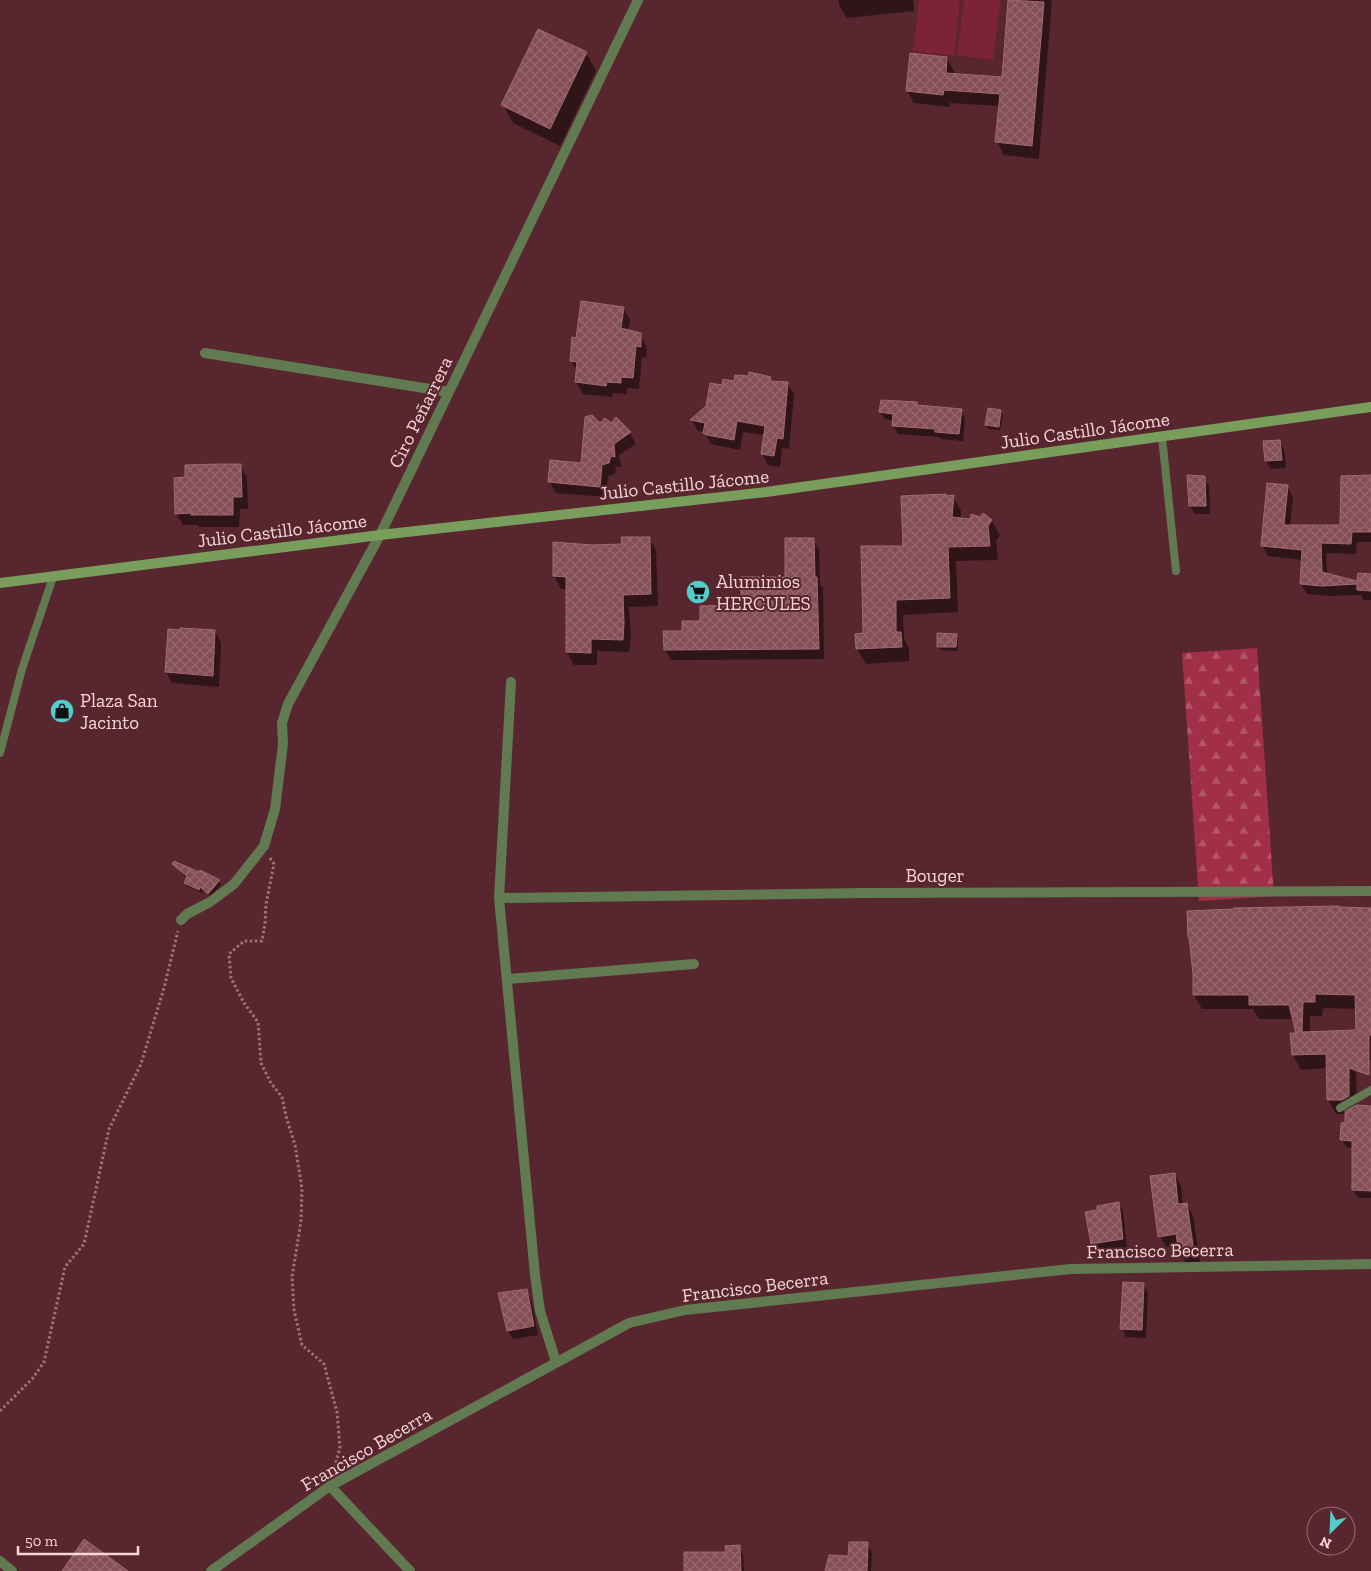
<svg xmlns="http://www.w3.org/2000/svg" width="1371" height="1571" font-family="'Zilla Slab',serif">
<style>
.green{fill:#7c2335}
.forest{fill:url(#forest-firs)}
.shadow{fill:#0007;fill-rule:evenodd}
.building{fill:url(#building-cross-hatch);stroke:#a2696f;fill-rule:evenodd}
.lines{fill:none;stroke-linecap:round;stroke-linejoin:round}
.path{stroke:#9d7278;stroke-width:3;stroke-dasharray:2.5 2.5;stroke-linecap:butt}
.service{stroke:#627a51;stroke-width:8}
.minor{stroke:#627a51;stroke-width:10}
.secondary{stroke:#799e5c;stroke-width:10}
.labels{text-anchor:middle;stroke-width:4;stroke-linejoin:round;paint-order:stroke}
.street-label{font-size:19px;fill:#f6d5d8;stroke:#58262e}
.poi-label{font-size:19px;fill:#f6d5d8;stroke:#58262e;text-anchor:start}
</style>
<defs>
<pattern id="forest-firs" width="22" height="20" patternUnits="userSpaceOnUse" patternTransform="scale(1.25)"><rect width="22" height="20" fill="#a12f47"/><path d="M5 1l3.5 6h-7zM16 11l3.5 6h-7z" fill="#b35669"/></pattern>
<pattern id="building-cross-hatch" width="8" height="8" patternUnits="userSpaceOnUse" patternTransform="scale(1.25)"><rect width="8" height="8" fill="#844e55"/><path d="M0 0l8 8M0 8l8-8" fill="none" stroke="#96676d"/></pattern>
</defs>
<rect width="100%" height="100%" fill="#58262e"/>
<!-- green -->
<path class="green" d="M919,0H960L954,56L913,51Z
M964,0H1001L993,60L957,55Z"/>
<!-- forest -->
<path class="forest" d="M1257,648L1274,896L1199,901L1182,653Z"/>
<!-- shadow -->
<path class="shadow" d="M839,0H913L914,11L847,18L839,5Z
M1009,0H1052L1039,159L1004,155L997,142L1000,106L950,103V107L914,103L907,91L947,59L954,71V75L1003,78Z
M586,53L596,71L560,146L513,123L503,105Z
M623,308L630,320L628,331L640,334L646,346L647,358L642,357L639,389L627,388V394L613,393L612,397L583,394L576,382L577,371L571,361L577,339Z
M770,378L772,382L787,383L794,394L789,449L782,448L780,467L768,465L762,454L765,435L743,432L740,450L711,444L704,432L698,431L692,421L707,407L724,386L736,382Z
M917,404L918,406L961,410L965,418L963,441L941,439L939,437L898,434L893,426L894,421L885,419L880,411Z
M1000,411L1003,415L1000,430L988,429L986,425Z
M611,425L630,433L636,444L619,455L621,467H616L615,474L608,476L606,497L556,493L549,481L583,464Z
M1280,442L1284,450L1286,468L1271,469L1266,461Z
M240,465L247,477L248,509H240L239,527H199L198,525H183L176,513L186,479Z
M1188,476L1204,478L1209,486L1210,514H1195L1190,506Z
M1371,476V542H1357L1356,554L1326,553L1327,574L1359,583L1371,575V600H1364L1361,595L1329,596L1307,594L1301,584L1302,560L1268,556L1262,545L1287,487L1293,497L1290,526L1341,527Z
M946,497H953L961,511V519L992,521L1000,535L996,541L998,560L956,561L958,612L903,615L904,639L909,648V661L866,664L857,649L856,635H864L904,547Z
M649,538L656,550L658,606L629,607L631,636L629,652L597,651V665H574L567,652V589H561L554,576L623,546Z
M813,539L819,550L820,584L823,588L824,659L671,660L665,650L684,632L701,622L742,607L787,578Z
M169,631H215L221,643L219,687L172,683L166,672Z
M956,635L958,639V651L941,650L938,646Z
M174,864L219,881L221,884L211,897L203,890L202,893L187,886L185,882L187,878Z
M1371,909V1060H1349L1356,1073L1357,1106L1371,1107V1198H1358L1353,1190V1148L1346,1147L1342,1140L1347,1114H1336L1328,1100V1068L1301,1070L1293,1055L1292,1034H1298L1294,1019H1259L1253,1009H1202L1194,995ZM1326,1008L1357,1009V1031L1310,1033V1016H1322L1323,1009Z
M1175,1175L1181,1186L1183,1205L1187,1204L1193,1216L1200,1263L1187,1265L1181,1254L1179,1245L1166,1247L1160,1236Z
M1118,1203L1123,1211L1127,1247L1097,1252L1092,1244L1099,1211Z
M1143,1284L1148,1293L1146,1338L1126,1337L1122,1328Z
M526,1290L531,1299L538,1335L513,1339L508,1331L500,1294Z
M867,1544L872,1552L871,1571H826L849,1557Z
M739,1546L743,1554L744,1571H685Z"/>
<!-- building -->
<path class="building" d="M1008,0L1044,2L1032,146L995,142L1000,94L944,90L943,95L906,91L910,53L947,57L946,73L1002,77Z
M538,29L587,52L550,129L501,105Z
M581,301L624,307L621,328L641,333V347L636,346L633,378L621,377V383L607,382L606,386L575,382L577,362L570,361L572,337L576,338Z
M749,372L771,377L770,381L788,382L783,439L777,438L774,456L761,454L765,426L737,421L734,440L707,435L703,433L705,423L690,420L706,406L710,383L722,385L723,379L734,381L735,375L749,376Z
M881,400L917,402V405L962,409L959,434L935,432V429L892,426L893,414L879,412Z
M988,408L1001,410L999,427L985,425Z
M592,415L600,423L605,418L611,423L616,417L631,432L614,444L615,457L611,456L609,463L602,465L600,487L548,482L550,460L581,463L585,417Z
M1280,440L1282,460L1265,461L1263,441Z
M219,464H241L242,497H233V515H191V513L175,514L174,478L185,477V465Z
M1187,475L1205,476L1206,506H1189Z
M1371,475V532H1352L1351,544L1321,543L1322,572L1357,581L1358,573L1371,574V591L1357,590V584L1322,586L1300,584L1302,550L1261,546L1267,483L1288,485L1284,525H1340L1341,476Z
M946,494V496L954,495L952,517L970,519L971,514L980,517L983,513L992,520L988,526L990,546L948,547L950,598L896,600V632H901L902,647L856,649L855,634L863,633L861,546H903L901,496Z
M621,537H650L651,594L623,595L624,623L623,640L591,639V653L566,652V577L553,576V542L592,545L622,544Z
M785,538H814L815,577H817L819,649L664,650L663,631H682V621H700V606L741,605V577H785Z
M180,628L215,630L213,676L165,672L168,629L180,630Z
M937,633L957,634L956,647H937Z
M174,861L199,872L200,870L220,880L208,894L200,887L199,890L184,883L187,876L172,864Z
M1339,906L1340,907L1371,908V1035H1369V1075L1349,1068V1096L1342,1100H1327L1326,1054L1292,1055L1290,1033H1296L1289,1005H1249V995H1193V974L1189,937H1188L1187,911L1234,909V908ZM1315,994L1355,995L1356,1030L1302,1032L1303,1002H1315Z
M1356,1105L1371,1106V1191L1352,1190V1141L1340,1140L1341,1123L1345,1122V1111Z
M1175,1173L1178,1204L1187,1203L1194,1252L1179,1254L1176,1234L1158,1237L1150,1176Z
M1119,1202L1123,1239L1091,1244L1085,1212L1097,1210V1206Z
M1123,1282L1144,1283L1142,1330L1120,1329Z
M527,1289L534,1326L507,1331L498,1293Z
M84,1539L128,1571H62Z
M849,1542H868L867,1571H825L829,1555L848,1556Z
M740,1545L741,1571H684V1552H726L725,1546Z"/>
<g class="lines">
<!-- path -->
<path class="path" d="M270,858L274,864L266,904L265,923L262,941H244L229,954L231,978L244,1003L258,1022L261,1063L271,1083L282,1097L286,1116L295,1145L302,1189L301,1221L292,1277L294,1310L302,1345L324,1364L337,1412L340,1448L334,1469
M0,1411L33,1378L44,1362L65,1267L84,1244L109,1129L141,1064L164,988L178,931"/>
<!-- service -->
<path class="service" d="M1162,437L1176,571
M0,753L22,669L53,577
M1340,1108L1371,1090"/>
<!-- minor -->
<path class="minor" d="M205,353L449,392
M511,682L499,898L535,1275L540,1311L556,1362
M499,898L865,893L1371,891
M181,920L187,914L210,902L234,884L264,846L275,809L283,744L282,723L288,704L380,535L638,0
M507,979L694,964
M330,1486L410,1571
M0,1561L12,1571
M211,1571L330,1486L629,1323L685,1310L1071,1269L1371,1264"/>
<!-- secondary -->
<path class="secondary" d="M0,583L380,535L766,492L1371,407"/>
</g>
<!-- icons -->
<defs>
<g id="supermarket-disc" transform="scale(1.25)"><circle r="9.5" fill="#53cdca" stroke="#58262e"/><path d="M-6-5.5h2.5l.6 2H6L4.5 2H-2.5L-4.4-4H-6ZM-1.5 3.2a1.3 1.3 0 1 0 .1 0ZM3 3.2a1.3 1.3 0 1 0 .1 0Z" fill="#111"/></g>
<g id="shop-disc" transform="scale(1.25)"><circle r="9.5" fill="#53cdca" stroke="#58262e"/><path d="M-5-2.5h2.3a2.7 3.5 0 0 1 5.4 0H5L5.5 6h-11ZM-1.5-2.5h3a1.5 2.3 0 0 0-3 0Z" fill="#111"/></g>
</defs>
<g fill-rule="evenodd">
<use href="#supermarket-disc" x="698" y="592"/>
<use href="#shop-disc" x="62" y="711"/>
</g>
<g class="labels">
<!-- street labels -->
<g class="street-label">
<text transform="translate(420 412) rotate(-64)" y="7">Ciro Peñarrera</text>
<text transform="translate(1085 430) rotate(-8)" y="7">Julio Castillo Jácome</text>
<text transform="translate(684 484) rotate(-6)" y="7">Julio Castillo Jácome</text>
<text transform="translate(282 530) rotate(-7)" y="7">Julio Castillo Jácome</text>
<text x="935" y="882">Bouger</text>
<text transform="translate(1160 1250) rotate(-1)" y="7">Francisco Becerra</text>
<text transform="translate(755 1286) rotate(-7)" y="7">Francisco Becerra</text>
<text transform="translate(366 1449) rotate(-30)" y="7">Francisco Becerra</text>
</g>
<!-- poi labels -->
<g class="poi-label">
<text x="716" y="588">Aluminios<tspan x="716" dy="22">HERCULES</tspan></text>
<text x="80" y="707">Plaza San<tspan x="80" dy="22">Jacinto</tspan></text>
</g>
</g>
<!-- north arrow -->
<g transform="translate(1331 1531) rotate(204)"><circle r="24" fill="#58262e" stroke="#976c72"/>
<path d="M0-4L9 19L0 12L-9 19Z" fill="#53cdca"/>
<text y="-8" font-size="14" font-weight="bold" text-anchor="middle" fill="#f6d5d8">N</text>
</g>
<!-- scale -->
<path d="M18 1546v8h120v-8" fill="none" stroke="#f6d5d8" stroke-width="2.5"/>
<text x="25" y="1546" font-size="15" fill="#f6d5d8" stroke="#58262e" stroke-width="4" paint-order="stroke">50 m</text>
</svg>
